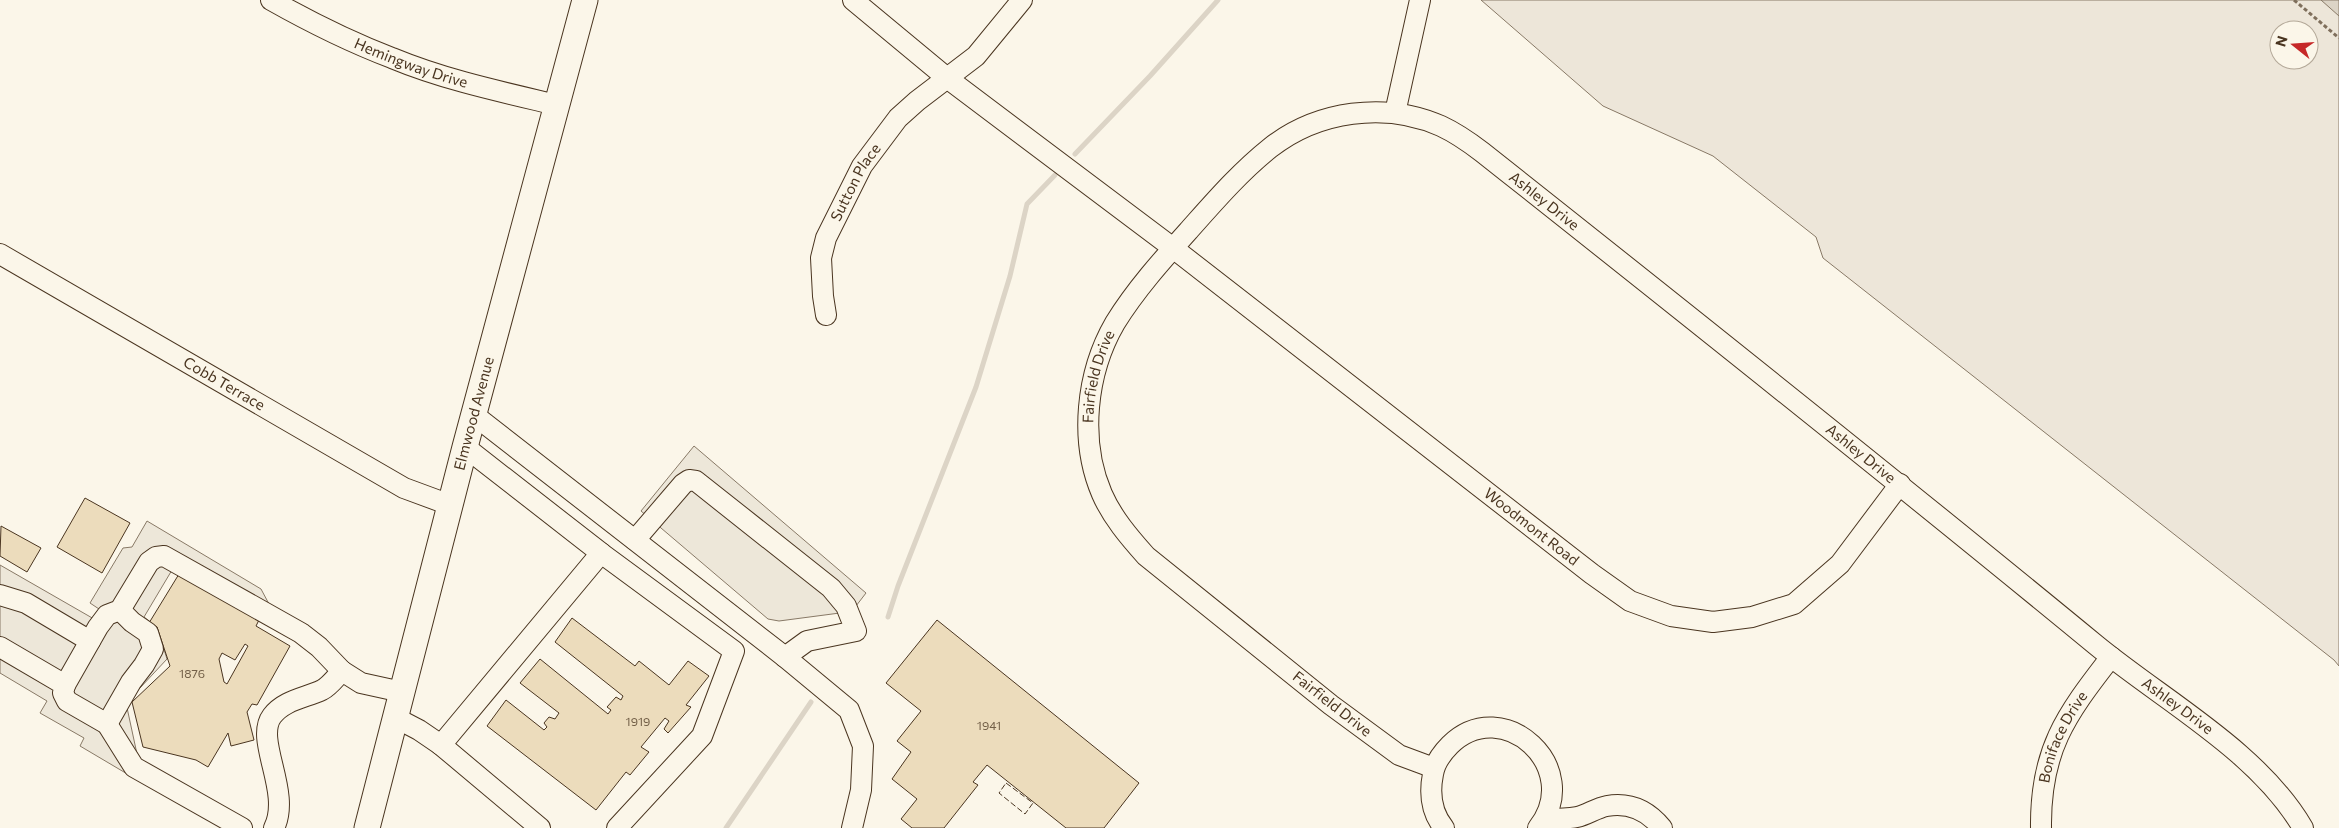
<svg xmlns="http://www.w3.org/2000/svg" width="2339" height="828" font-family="Commissioner,sans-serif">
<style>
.green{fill:#ede6d9;stroke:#887966;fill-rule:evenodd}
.parking{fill:#ede7d9;stroke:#887966}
.water{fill:#dcd4c6;stroke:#887966}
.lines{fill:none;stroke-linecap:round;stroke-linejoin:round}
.stream{stroke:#dcd4c6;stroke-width:5}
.building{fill:#ecdcbc;stroke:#4a3520;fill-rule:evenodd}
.minor-casing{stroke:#4a3520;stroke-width:22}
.major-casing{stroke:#4a3520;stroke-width:27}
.path{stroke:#7f6f5c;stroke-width:3;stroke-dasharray:4 2.5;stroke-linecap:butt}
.minor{stroke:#fbf6e9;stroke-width:20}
.major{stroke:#fbf6e9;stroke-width:25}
.fence{stroke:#4a3520;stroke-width:1;stroke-dasharray:6 2.5;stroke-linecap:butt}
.labels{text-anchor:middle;stroke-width:4;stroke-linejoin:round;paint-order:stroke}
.number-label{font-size:12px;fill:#725f47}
.street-label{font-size:15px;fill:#4a3520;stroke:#fbf6e9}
</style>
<rect width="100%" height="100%" fill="#fbf6e9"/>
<!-- green -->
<path class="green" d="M1481,0H2339V666L2334,660L1823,258L1816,237L1713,156L1603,106ZM2279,30H2309V60H2279Z"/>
<!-- parking -->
<path class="parking" d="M694,446L866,593L856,606L855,611L779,621L768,619L641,511Z
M147,521L261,589L269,604L172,570L144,617L157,627L167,659L126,703L137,754L129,775L80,746L84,738L40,713L47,701L0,673V565L94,619L99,609L90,603L123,548L132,547Z"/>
<!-- water -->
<path class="water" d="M2321,0H2339V16Z"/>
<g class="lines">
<!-- stream -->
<path class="stream" d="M1075,154L1150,76L1218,0
M888,617L898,586L976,387L1010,276L1027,204L1055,175
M726,828L811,702"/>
</g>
<!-- building -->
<path class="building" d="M85,498L130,523L102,573L57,547Z
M1,526L41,548L27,572L0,556Z
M179,574L259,620L256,626L290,646L257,705L252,704L247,712L254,740L231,746L228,733L208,767L196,760L143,747L132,702L170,666L157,627L149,623ZM245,644L248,646L227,684L224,682L219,659L222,653L235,660Z
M572,618L635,666L639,661L669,685L688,661L709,676L686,705L691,707L668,733L664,729L669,721L665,718L641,747L649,752L630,775L626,772L596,810L487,726L506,700L544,730L547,727L544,723L549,717L555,719L559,713L520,683L540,659L608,714L611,710L607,707L616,697L621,700L623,696L555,642Z
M937,620L1139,783L1104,828H1066L987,765L973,782L978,785L944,828H912L901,819L917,799L892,779L911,752L897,741L921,711L886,683Z"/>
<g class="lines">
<!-- minor casing -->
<g class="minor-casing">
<g id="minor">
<path id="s1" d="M271,0C310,22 350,42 392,58C445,80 502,92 557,105"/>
<path id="s2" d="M853,0L947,78L1173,248L1592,574L1630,601L1671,616L1713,622L1752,617L1794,604L1840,564L1900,484"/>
<path d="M1395,113L1420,0"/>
<path id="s3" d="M0,254L404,488L450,505"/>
<path id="s4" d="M826,315L823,296L821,258L826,238L862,166L898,118L917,101L976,56L1022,0"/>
<path d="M474,415L785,657L849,710L863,746L861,790L852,828"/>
<path d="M635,540L683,484L689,480L696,481L831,588L846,606L856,631L807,641L785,657"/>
<path d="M601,553L734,651L702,736L617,828"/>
<path d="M0,595L26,603L90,641"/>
<path d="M0,647L65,685L63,693L67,701L107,724L134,767L242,828"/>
<path d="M65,685L98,627L107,615L120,610L149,562L156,557L164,556L301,633L319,647L342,671"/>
<path d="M396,718L419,730L441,745L601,553L465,447"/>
<path d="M107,724L131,682L144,665L153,649L148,633L132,622L120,610"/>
<path d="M441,745L540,828"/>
<path id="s5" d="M1434,768L1399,755L1331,705L1146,556C1129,537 1112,517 1102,494C1079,441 1086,373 1115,323C1136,289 1164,258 1190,229C1215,201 1240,172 1270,148C1317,111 1385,101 1441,126C1456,133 1469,142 1482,152C1688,315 1893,478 2096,645C2164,701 2258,751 2303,828"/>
<path d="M1545,819C1555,819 1567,819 1577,817C1587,815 1596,808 1607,806C1630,802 1648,811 1662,828"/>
<path d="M274,828C292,792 254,740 272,716C284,700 305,698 322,690C330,686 336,677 342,671L361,683L402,692"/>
<path d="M1444,828C1431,812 1429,794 1433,774C1435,762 1442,753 1450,745C1503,693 1585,768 1538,828"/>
<path id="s6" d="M2041,828C2040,751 2065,716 2111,657"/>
</g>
</g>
<!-- major casing -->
<g class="major-casing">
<g id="major">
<path id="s7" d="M367,828L465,447L585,0"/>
</g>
</g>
<!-- path -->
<path class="path" d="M2294,0L2339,38"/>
<!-- minor -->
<use href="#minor" class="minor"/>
<!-- major -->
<use href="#major" class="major"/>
<!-- fence -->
<path class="fence" d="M1006,783L1033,803L1025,814L999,793Z"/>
</g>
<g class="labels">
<!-- number labels -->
<g class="number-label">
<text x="192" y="678">1876</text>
<text x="638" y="726">1919</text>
<text x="989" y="730">1941</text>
</g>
<!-- street labels -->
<g class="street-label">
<text dy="5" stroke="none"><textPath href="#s1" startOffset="154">Hemingway Drive</textPath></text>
<text dy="5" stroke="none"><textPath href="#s4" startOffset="141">Sutton Place</textPath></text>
<text dy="5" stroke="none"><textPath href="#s5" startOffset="1156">Ashley Drive</textPath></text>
<text dy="5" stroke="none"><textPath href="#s5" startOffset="556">Fairfield Drive</textPath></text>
<text dy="5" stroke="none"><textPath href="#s3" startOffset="259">Cobb Terrace</textPath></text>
<text dy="5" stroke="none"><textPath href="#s7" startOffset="428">Elmwood Avenue</textPath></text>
<text dy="5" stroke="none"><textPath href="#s5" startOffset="1561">Ashley Drive</textPath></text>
<text dy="5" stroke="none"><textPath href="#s2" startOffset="859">Woodmont Road</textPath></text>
<text transform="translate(1332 704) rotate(38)" y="5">Fairfield Drive</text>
<text dy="5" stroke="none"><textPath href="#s5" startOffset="1966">Ashley Drive</textPath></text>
<text dy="5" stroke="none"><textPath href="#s6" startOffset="95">Boniface Drive</textPath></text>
</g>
</g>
<!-- north arrow -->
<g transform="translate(2294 45) rotate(287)"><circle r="24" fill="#fbf6e9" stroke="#b4a999"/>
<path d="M0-4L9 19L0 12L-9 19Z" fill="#c62828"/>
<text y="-8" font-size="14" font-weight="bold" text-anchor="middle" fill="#4a3520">N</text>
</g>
</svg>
